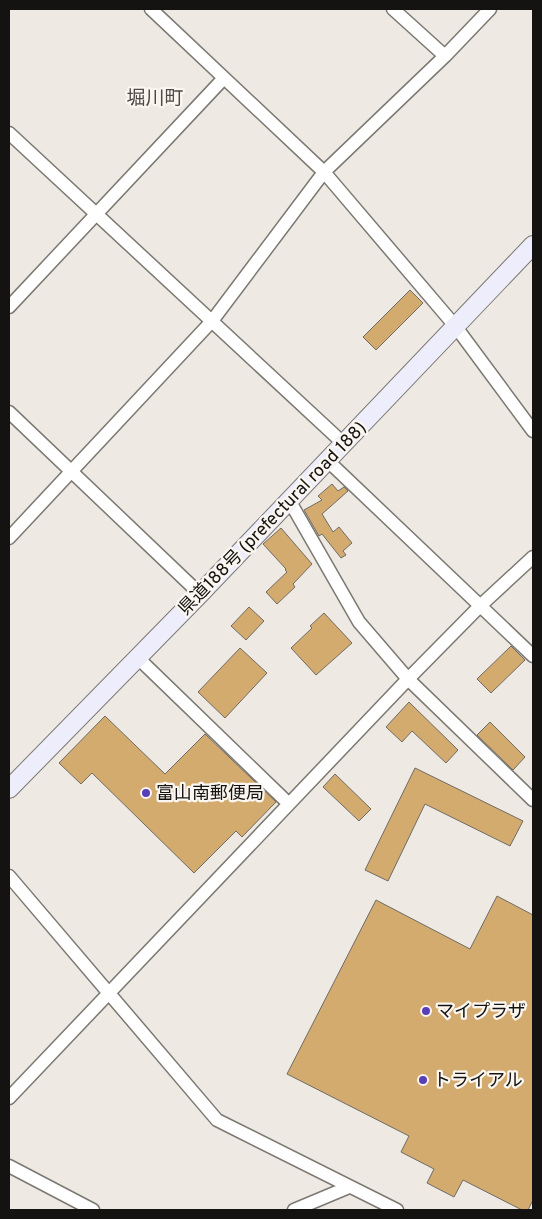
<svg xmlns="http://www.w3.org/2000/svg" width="542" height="1219" font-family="Overpass,'Noto Sans JP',sans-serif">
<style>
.building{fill:#d4ab6f;stroke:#6f6b65}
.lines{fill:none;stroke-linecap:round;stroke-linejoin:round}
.street-casing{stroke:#7c7872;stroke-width:15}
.secondary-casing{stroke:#7c7872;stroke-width:20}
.street{stroke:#fff;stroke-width:12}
.secondary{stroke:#ededfc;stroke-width:18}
.poi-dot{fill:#563fb7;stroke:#fbf7f0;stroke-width:2}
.labels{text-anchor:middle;stroke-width:4.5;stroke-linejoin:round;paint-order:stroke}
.street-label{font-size:18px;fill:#151311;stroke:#fbf7f0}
.poi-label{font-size:18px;fill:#151311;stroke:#fbf7f0;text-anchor:start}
.neighbourhood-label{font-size:19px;fill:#4d4944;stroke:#fbf7f0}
</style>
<rect width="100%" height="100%" fill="#eeeae3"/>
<!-- building -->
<path class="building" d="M410,290L423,303L376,350L363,337Z
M332,484L338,491L344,487L348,491L322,514L333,532L339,527L352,543L343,551L346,555L341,558L322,534L319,536L304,510L322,500L318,496Z
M281,528L312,564L293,584L295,587L277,604L266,592L287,572L285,570L286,569L263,544Z
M249,607L264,621L246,640L231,626Z
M324,613L352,643L316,675L291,648L312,628L310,626Z
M511,646L525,660L491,693L477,679Z
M240,648L267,673L225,718L198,692Z
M409,702L458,750L446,763L412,731L402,742L386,727Z
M105,716L165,774L205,734L276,802L242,837L236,831L194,873L92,773L81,784L59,763Z
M490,722L525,757L513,770L477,735Z
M415,768L523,821L510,846L425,804L388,881L365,870Z
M335,774L371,809L359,821L323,787Z
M497,896L533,915V1200L528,1210H522L463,1180L454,1197L427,1183L434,1169L401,1152L409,1136L287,1074L376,900L470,949Z"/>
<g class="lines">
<!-- street casing -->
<g class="street-casing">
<path id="street" d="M151,9L324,172L456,327L533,431
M393,9L445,56
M9,133L343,443
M9,307L224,78
M9,412L200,594
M327,460L533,656
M289,500L359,622L408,679L533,800
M9,538L212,321L324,172L445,56L490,9
M137,657L289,804
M9,876L217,1120L397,1210
M9,1098L408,679L480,606L533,557
M9,1166L93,1210
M294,1210L349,1187"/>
</g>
<!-- secondary casing -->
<g class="secondary-casing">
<path id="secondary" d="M9,789L200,594L533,245"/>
</g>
<!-- street -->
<use href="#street" class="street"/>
<!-- secondary -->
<use href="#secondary" class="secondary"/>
</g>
<!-- markers -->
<g class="poi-dot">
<circle cx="146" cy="793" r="5"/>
<circle cx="426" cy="1011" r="5"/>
<circle cx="423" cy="1080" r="5"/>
</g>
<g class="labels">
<!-- street labels -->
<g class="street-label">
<text transform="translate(272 518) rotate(-46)" y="6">県道188号 (prefectural road 188)</text>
</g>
<!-- poi labels -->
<g class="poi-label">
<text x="156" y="799">富山南郵便局</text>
<text x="436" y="1017">マイプラザ</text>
<text x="433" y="1086">トライアル</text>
</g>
<!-- neighbourhood labels -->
<g class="neighbourhood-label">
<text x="155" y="104">堀川町</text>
</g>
</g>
<!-- border -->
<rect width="542" height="1219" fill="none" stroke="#151311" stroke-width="20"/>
</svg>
